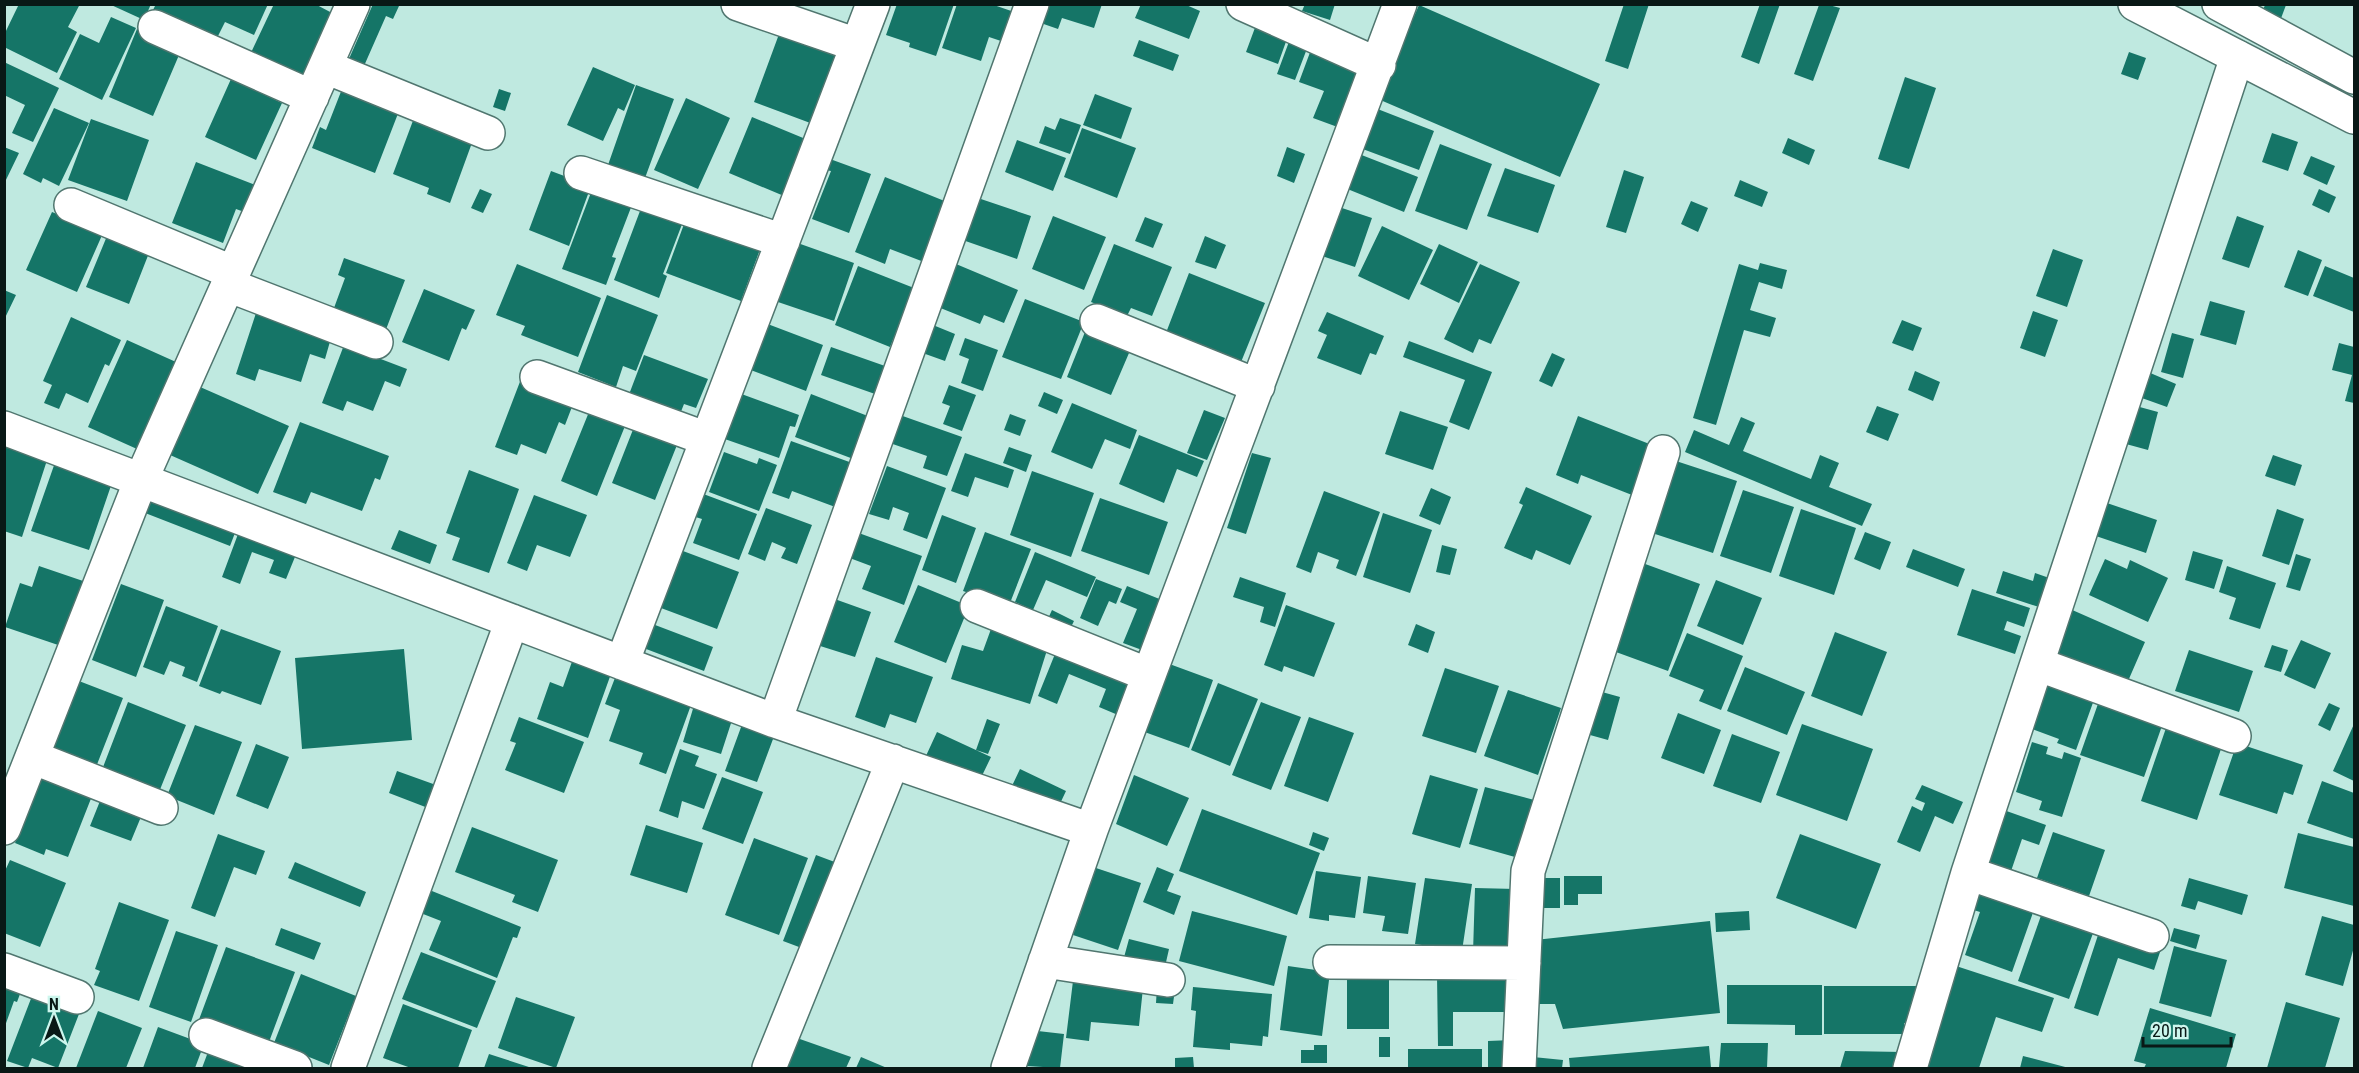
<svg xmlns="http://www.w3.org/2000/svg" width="2359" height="1073" font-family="'Roboto Condensed',sans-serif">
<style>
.building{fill:#157567}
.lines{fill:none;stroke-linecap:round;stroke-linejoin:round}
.minor-casing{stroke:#50766f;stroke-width:36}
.major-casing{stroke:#50766f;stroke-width:36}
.minor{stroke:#fff;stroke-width:33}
.major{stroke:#fff;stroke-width:33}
</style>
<rect width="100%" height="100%" fill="#bfe9e0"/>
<!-- building -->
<path class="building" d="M19,4H80L68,27L77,32L57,73L4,47V35Z
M109,4H151L144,20Z
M156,4H268L254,35L225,22L216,40L152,12Z
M274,4H315L332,13L303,75L261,56L257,64L248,59Z
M373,4L399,6L393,19L386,16L360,75L345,68Z
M897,4H954L936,56L909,47L910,43L886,35Z
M957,4H991L1017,13L1007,43L989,37L981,61L942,48Z
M1040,4H1102L1094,28L1062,18L1058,29L1035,21Z
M1141,4H1184L1200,11L1189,39L1135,18Z
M1305,4H1335L1330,20L1302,11Z
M1624,4H1649L1628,69L1605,61Z
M1760,4H1780L1759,64L1741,57Z
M1419,5L1600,84L1560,177L1378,99Z
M1819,5H1829L1840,8L1813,81L1794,74Z
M2265,5H2286L2280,21L2261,15Z
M111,17L136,28L102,100L59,79L80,34L99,43Z
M1256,25L1288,36L1278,64L1246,52Z
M782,26L849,51L821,127L754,102Z
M137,29L182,48L153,116L109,97Z
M1290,39L1308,46L1295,80L1277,74Z
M1139,40L1179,55L1173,71L1133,56Z
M1312,47L1366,67L1343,129L1313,118L1324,91L1299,82Z
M2129,52L2146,58L2138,80L2121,74Z
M4,62L59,88L33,142L12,133L25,105L4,95Z
M593,67L635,85L624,111L618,108L603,141L567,125Z
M1905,77L1936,88L1909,169L1878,159Z
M231,79L282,103L256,160L205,137Z
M636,85L674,99L645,178L608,165Z
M342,89L399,111L375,173L312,148L320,127L326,130Z
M499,89L511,93L505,111L493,107Z
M1095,94L1132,108L1121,139L1083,125Z
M686,98L730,118L698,189L654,170Z
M54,108L89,123L59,186L43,178L41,183L23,174Z
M1375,108L1434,131L1419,170L1360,148Z
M752,117L808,140L784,196L729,173Z
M414,118L473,140L450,203L427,194L429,188L393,174Z
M1060,118L1081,125L1070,154L1039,143L1045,126L1055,130Z
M91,119L149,140L127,201L68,180Z
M1082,128L1136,148L1117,198L1064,177Z
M2272,133L2298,142L2288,171L2262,162Z
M1788,138L1815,150L1809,165L1782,153Z
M1017,140L1066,158L1053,191L1005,172Z
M1440,144L1492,164L1467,230L1415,211Z
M4,147L19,153L4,184Z
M1287,147L1305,154L1294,183L1277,176Z
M1359,154L1418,177L1404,212L1345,188Z
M2311,156L2335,166L2327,185L2303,174Z
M830,159L871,174L849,233L812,219L831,171L826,170Z
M196,162L258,186L247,213L236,209L223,243L172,223Z
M1505,168L1555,185L1538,233L1487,216Z
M1624,170L1644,177L1626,233L1606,227Z
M551,171L591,186L569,246L529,230Z
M885,177L947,202L924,262L890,249L885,264L855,252Z
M1740,180L1768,192L1762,207L1734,196Z
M595,182L635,197L612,257L616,258L606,285L562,269Z
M480,189L492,194L483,213L471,208Z
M2319,189L2336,197L2329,213L2312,205Z
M969,195L1031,216L1017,259L954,237Z
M1691,201L1708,208L1698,232L1681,224Z
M643,203L684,219L663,274L667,276L659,298L614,280Z
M1333,205L1372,218L1355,267L1316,254Z
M52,212L103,233L77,292L26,270Z
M687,216L762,244L741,301L666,273Z
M1053,216L1106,237L1084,290L1032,269Z
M2237,216L2264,226L2249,268L2222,259Z
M1145,217L1163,224L1153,248L1135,241Z
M1382,226L1433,250L1409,300L1358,276Z
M107,236L149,253L129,304L86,287Z
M1205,236L1226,245L1216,269L1195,262Z
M792,241L854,263L834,321L775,301Z
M1114,244L1172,267L1152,316L1131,308L1127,316L1091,302Z
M1439,244L1478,262L1459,303L1420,284Z
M2053,249L2083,260L2067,307L2036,296Z
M2298,250L2322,260L2308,296L2284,287Z
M344,258L405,280L385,332L362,324L364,319L334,308L345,278L338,275Z
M1760,263L1787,270L1782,289L1759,282L1750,310L1776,318L1770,337L1744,330L1716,425L1693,418L1739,264L1758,270Z
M517,264L601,298L578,357L521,335L525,326L496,315Z
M956,264L1018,290L1004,323L984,315L980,324L938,307Z
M1480,264L1520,282L1491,344L1479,339L1473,353L1444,339Z
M858,266L914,288L890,347L835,325Z
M2325,266L2354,278V312L2313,296Z
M1189,273L1265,303L1239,367L1164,338Z
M424,289L475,310L466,330L462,328L449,361L402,342Z
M4,290L16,295L4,320Z
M607,295L658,315L636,371L623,366L616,387L578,372Z
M1025,299L1084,322L1061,379L1002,357Z
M2210,301L2245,311L2236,345L2200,335Z
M2033,311L2058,320L2045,357L2020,348Z
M1327,312L1384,336L1376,355L1370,353L1361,375L1317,358L1327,335L1318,331Z
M256,313L331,338L325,359L310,354L301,382L259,369L255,381L236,374Z
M71,317L121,340L109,366L105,364L88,403L66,393L59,409L44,403L52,385L43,381Z
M1902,320L1922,328L1913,351L1892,343Z
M765,323L823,345L806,391L748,369Z
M928,323L955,334L945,361L917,351Z
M1087,327L1132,346L1111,395L1067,377Z
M2172,333L2194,339L2183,378L2161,372Z
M965,338L998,350L983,391L961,383L969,359L959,355Z
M127,340L176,362L137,449L88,427Z
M1409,341L1492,372L1469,430L1449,422L1465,380L1403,357Z
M2339,343L2354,347V403L2345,401L2352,375L2332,370Z
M344,345L407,369L400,387L385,381L373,411L347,401L343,411L322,403Z
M831,347L885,366L875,394L821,375Z
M1552,353L1565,359L1552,387L1539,381Z
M644,355L708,379L696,408L684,404L676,424L625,405Z
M1915,371L1940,382L1933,401L1908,390Z
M2148,372L2176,384L2167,407L2139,397Z
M521,379L575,399L565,425L559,422L546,454L521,444L517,455L495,447Z
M191,383L289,426L258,494L161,451Z
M949,385L976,395L962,431L943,424L950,406L942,403Z
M736,392L799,415L795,427L790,426L779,458L719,437Z
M1044,392L1063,400L1057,414L1038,406Z
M811,394L873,418L856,460L795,437Z
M1072,403L1137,430L1130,449L1105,439L1092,469L1051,452Z
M1877,406L1899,414L1888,441L1866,432Z
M2136,406L2158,412L2148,450L2126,444Z
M591,407L627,421L597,496L561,481Z
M1204,410L1225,418L1207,460L1187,453Z
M1400,411L1448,427L1433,470L1385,454Z
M897,414L962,437L947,476L923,468L927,456L887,442Z
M1010,414L1026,420L1020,436L1004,430Z
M1578,416L1652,445L1632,495L1581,475L1578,484L1556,475Z
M1741,417L1755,423L1743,451L1811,479L1820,455L1839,463L1829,487L1872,504L1862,526L1685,452L1694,430L1729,445Z
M300,422L389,456L380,480L375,478L362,511L311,492L306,504L273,492Z
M636,422L679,440L655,500L612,483Z
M4,435L50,451L22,537L4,531Z
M1139,435L1204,461L1197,477L1177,469L1164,503L1119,484Z
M791,441L855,464L838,508L792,491L789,499L772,493Z
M1009,447L1032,455L1026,472L1003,463Z
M724,452L757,464L759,458L777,465L759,511L709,492Z
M965,453L1014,470L1008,488L975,477L968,497L951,491Z
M1252,453L1271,458L1246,534L1227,528Z
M58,454L115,474L89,550L31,531Z
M2273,455L2302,465L2295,486L2265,476Z
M1676,461L1737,481L1713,553L1652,533Z
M887,466L946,488L927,539L903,530L909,513L893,507L889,520L869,514Z
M469,470L519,489L489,573L452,560L460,538L446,533Z
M1032,471L1094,493L1071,557L1010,535Z
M1526,487L1592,516L1570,565L1536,550L1532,560L1504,548L1523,505L1519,503Z
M1431,488L1451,497L1440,525L1419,516Z
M1743,490L1794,507L1771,573L1720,556Z
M148,491L238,525L230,546L140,511Z
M1324,491L1380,512L1356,576L1336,568L1339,560L1318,552L1311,573L1296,567Z
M698,492L757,514L739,560L693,543L702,519L689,515Z
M534,495L587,515L570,557L537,545L527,571L507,563Z
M1100,498L1168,522L1149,575L1081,551Z
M2101,501L2157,520L2146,553L2090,534Z
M766,508L812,525L797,564L781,558L786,548L772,542L765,561L748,554Z
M1801,509L1856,528L1834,595L1779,576Z
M2277,509L2304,519L2289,565L2262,556Z
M1383,513L1432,530L1410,593L1363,577Z
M942,515L976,528L956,583L922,570Z
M241,526L299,547L286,579L269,573L274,560L252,552L240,584L222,577Z
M399,530L437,545L430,564L391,549Z
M856,532L922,556L904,605L862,589L871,566L847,557Z
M985,532L1031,549L1010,603L987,599L963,591Z
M1865,532L1891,542L1880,570L1854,559Z
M1442,545L1457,549L1450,575L1436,572Z
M1913,549L1965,569L1958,587L1906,567Z
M683,551L739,572L717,629L661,608Z
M2193,551L2223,560L2214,589L2185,580Z
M1035,552L1096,577L1087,597L1046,580L1033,610L1015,602Z
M2296,554L2311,559L2300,591L2286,587Z
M2105,559L2127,569L2130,560L2168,578L2148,622L2089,595Z
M1637,561L1700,584L1668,671L1605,648Z
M39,566L86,582L64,647L5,627L20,583L32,587Z
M2227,566L2276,583L2260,629L2229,619L2236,598L2219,592Z
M2003,571L2033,581L2035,573L2055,580L2045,609L1996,593Z
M1240,577L1286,593L1275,627L1260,622L1264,607L1233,597Z
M1096,579L1122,589L1116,604L1109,601L1098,626L1080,618Z
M1716,580L1762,598L1743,645L1697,626Z
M121,584L164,600L136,677L92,660Z
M918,585L969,606L946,663L894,642Z
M1127,586L1162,600L1142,650L1123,643L1137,609L1120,602Z
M1972,589L2030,608L2024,627L2007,621L2004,630L2021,636L2015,654L1957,635Z
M829,597L871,612L855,657L817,645Z
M1286,605L1335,623L1314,677L1284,666L1282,672L1264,665Z
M166,606L218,626L197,682L182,676L185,667L170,661L164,675L143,667Z
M2070,609L2145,642L2125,688L2050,655Z
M1052,610L1074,621L1068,633L1046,623Z
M642,620L713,647L704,671L633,644Z
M1416,624L1435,632L1428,653L1408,645Z
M221,629L281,651L261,705L222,691L220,694L199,686Z
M991,629L1048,647L1030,704L951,679L962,645L983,651Z
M1835,632L1887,652L1862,716L1811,696Z
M1687,633L1743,656L1721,710L1699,701L1704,690L1669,676Z
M2301,640L2331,653L2315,689L2284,675Z
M2272,645L2288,650L2281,672L2264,667Z
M404,649L412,740L302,749L295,658Z
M1057,649L1132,680L1118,715L1099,707L1106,689L1069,674L1057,704L1038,696Z
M2189,650L2253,671L2239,712L2175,691Z
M574,656L612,671L588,738L537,719L550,682L563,687Z
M876,657L933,677L916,723L890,714L885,728L855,717Z
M1164,662L1213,680L1189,748L1139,730Z
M1745,667L1805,692L1787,735L1727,711Z
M1445,668L1499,686L1476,753L1422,736Z
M618,670L691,705L666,774L639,764L643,753L609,741L620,710L605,704Z
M66,676L123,698L96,767L50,748Z
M2044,679L2095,697L2076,750L2057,743L2059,739L2027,727Z
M1218,683L1258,699L1230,766L1191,750Z
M1508,690L1561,708L1538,775L1484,756Z
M1602,692L1620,697L1608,740L1590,735Z
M2099,701L2163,723L2144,777L2080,755Z
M128,702L186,725L157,797L100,775Z
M695,702L734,714L721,754L683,742Z
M1261,702L1301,717L1271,790L1232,775Z
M2329,703L2340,708L2330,731L2318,725Z
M1678,713L1721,730L1704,774L1661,758Z
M519,717L584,742L564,793L505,770L516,743L510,741Z
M1309,717L1354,733L1328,802L1284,786Z
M744,719L776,731L757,782L725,771Z
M987,719L1000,724L988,754L976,750Z
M1802,724L1873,749L1847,821L1776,795Z
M2354,724V781L2333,771Z
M195,725L242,742L214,815L167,796Z
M2166,728L2222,746L2197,820L2141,801Z
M937,732L991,757L978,784L925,758Z
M1732,734L1780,752L1761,803L1713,786Z
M2032,742L2048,747L2046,754L2062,759L2064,752L2081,758L2062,817L2039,810L2042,801L2016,792Z
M2237,743L2303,765L2293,795L2284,792L2277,814L2219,795Z
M256,744L289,757L268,809L236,796Z
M680,749L699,756L695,766L717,774L704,809L682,801L678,818L659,811Z
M1020,769L1066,791L1057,810L1011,788Z
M397,771L436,785L428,808L389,793Z
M36,775L92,796L68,857L46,849L44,855L15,843L30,806Z
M1134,775L1189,798L1167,846L1116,824Z
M1430,775L1478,789L1460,848L1412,834Z
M722,777L763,792L743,844L702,829Z
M2322,781L2354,793V839L2307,823Z
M1922,785L1963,802L1953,824L1935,816L1920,852L1897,842L1912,806L1922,811L1925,803L1915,799Z
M1485,787L1538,801L1522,859L1469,844Z
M102,796L143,812L131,841L90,826Z
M1998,808L2046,825L2039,845L2022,839L2009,877L1977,866Z
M1202,809L1320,853L1297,915L1179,871Z
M646,825L703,843L687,893L630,875Z
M472,827L558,860L538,912L512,902L515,895L455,872Z
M1313,832L1329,838L1324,851L1309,845Z
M2053,832L2105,850L2089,896L2037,878Z
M2298,833L2354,847V906L2284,888Z
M218,834L265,851L256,875L234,867L215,917L191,908Z
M1800,834L1881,864L1856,929L1776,898Z
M754,838L808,858L779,935L725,915Z
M816,855L840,864L807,950L783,941Z
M10,860L66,883L40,947L4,933V873Z
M295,862L366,892L360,907L288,878Z
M1157,867L1174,874L1167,891L1181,896L1174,915L1143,902Z
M1096,868L1141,883L1118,950L1073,935L1084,902L1079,900L1085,881L1091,883Z
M1316,871L1361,877L1355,918L1329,915V921L1309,918Z
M1368,876L1416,883L1408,934L1382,931L1385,916L1363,913Z
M1564,876H1602V894H1578V905H1564Z
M1425,878L1472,884L1462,951L1415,944Z
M1539,878H1560V908H1539Z
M2189,878L2248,895L2242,915L2198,901L2195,910L2181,906Z
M1976,883L2036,904L2012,972L1965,955L1980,912L1967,908Z
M1475,888L1516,889L1514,954L1473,953Z
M427,889L521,927L517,938L513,937L497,978L429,950L441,921L418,912Z
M119,902L169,920L139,1001L94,985L100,971L95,969Z
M2044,907L2096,925L2069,999L2018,981Z
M1192,911L1287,936L1274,986L1179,961Z
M1749,911L1750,930L1716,932L1715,913Z
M2322,916L2354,925V947L2343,986L2305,975Z
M1710,921L1720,1013L1563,1029L1555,1004H1536L1535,940Z
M281,928L321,943L314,960L275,945Z
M2174,928L2200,935L2196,949L2170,941Z
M2100,929L2161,949L2154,970L2118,958L2098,1016L2074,1008Z
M176,931L218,945L191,1022L149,1007Z
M1129,939L1169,949L1164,971L1123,961Z
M2174,946L2227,960L2211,1017L2159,1003Z
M226,947L295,972L266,1050L197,1025Z
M421,952L496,981L477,1028L402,999Z
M1953,965L2054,998L2042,1032L1996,1017L1979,1068H1919Z
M1288,966L1330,972L1322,1036L1280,1030Z
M1347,971H1389V1029H1347Z
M301,974L356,996L329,1065L274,1043Z
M1516,974V1012H1453V1046H1438L1437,975Z
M4,979L23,986L17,1002L14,1001L5,1026Z
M1073,981L1143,988L1139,1026L1091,1022L1089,1041L1066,1038Z
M1727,985H1822V1035H1795V1025L1727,1024Z
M1824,986H1921L1913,1023H1904V1034H1824Z
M1157,987L1175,989L1173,1004L1156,1003Z
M1193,987L1272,994L1268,1037L1263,1036L1262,1046L1230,1043V1050L1193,1047L1196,1011L1191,1010Z
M32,996L79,1014L58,1068L32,1058L28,1068L7,1061Z
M516,997L575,1017L556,1068L498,1048Z
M2286,1002L2340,1018L2325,1068H2267Z
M403,1004L472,1030L458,1068H411L383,1058Z
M2150,1008L2236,1034L2226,1068H2144L2146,1064L2134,1061Z
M98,1011L142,1028L126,1068H76Z
M158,1027L204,1044L195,1068H143Z
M1029,1030L1064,1034L1060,1068L1026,1066Z
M1379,1037H1390V1057H1379Z
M797,1038L851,1057L846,1068H786Z
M1512,1040V1068H1488V1041Z
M1721,1043H1768L1767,1068H1719Z
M1314,1045H1327V1063H1301V1050H1314Z
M1709,1046L1711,1068H1570L1569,1058Z
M1408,1049H1482V1068H1408Z
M1845,1051L1903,1052L1899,1068H1840Z
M208,1052L251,1068H202Z
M489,1054L532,1068H484Z
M2023,1056L2069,1068H2020Z
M861,1057L887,1068H856Z
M1193,1057L1194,1068H1175V1058Z
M1533,1057L1563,1060L1562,1068H1532Z"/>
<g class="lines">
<!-- minor casing -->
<g class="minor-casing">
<path id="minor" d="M738,4L857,45
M1243,4L1379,65
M155,27L312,97
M326,67L488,133
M581,173L783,241
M71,205L234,273
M228,285L376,342
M1097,321L1258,386
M537,377L707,439
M4,428L775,721L1091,830
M977,606L1149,675
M622,663L873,4
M2037,664L2234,736
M775,721L1032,4
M32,757L161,808
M4,828L141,480L353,4
M1968,873L2152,936
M1045,961L1168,980
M1330,962L1524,963
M4,970L77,997
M206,1035L295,1068
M348,1068L512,621
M769,1068L893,761
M1008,1068L1091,830L1400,4
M1519,1068L1528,871L1663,452
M1910,1068L1968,873L2237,57"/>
</g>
<!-- major casing -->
<g class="major-casing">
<path id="major" d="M2135,4L2354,117
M2219,4L2354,77"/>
</g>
<!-- minor -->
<use href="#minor" class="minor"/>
<!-- major -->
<use href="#major" class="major"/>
</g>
<!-- border -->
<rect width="2359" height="1073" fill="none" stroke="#091816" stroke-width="12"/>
<!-- north arrow -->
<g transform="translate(54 1019)" stroke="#ccf6ed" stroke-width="4.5" paint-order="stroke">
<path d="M0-4.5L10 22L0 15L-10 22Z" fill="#091816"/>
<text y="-9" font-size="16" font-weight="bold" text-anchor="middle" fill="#091816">N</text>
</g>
<!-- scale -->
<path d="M2143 1037v9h88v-9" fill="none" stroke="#091816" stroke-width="3"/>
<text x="2152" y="1037" font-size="18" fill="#091816" stroke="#ccf6ed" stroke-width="4.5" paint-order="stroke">20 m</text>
</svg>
